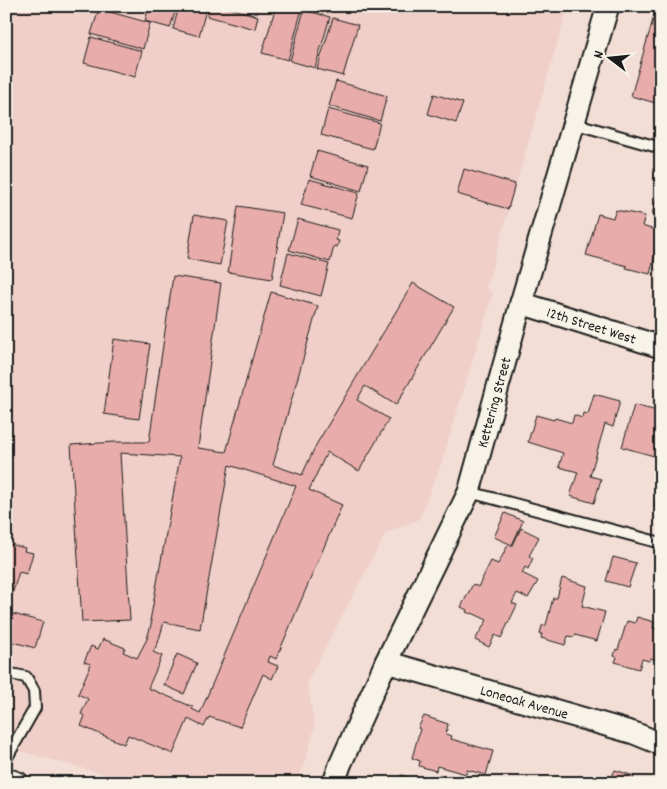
<svg xmlns="http://www.w3.org/2000/svg" width="667" height="789" font-family="Dekko,sans-serif">
<style>
.built{fill:#efcfc8}
.building{fill:#e8adaa;stroke:#1c1c1c;fill-rule:evenodd}
.lines{fill:none;stroke-linecap:round;stroke-linejoin:round}
.service-casing{stroke:#1c1c1c;stroke-width:14}
.minor-casing{stroke:#1c1c1c;stroke-width:25}
.service{stroke:#f7f3e8;stroke-width:10}
.minor{stroke:#f7f3e8;stroke-width:21}
.labels{text-anchor:middle;stroke-width:5;stroke-linejoin:round;paint-order:stroke}
.street-label{font-size:15px;fill:#1c1c1c;stroke:#f7f3e8}
</style>
<rect width="100%" height="100%" fill="#f2ded5"/>
<filter id="ink" filterUnits="userSpaceOnUse"><feTurbulence type="fractalNoise" baseFrequency=".02" numOctaves="2"/><feDisplacementMap in="SourceGraphic" scale="10" xChannelSelector="R" yChannelSelector="G"/><feConvolveMatrix kernelMatrix="1 2 1 2 8 2 1 2 1" color-interpolation-filters="sRGB"/></filter>
<g filter="url(#ink)">
<!-- built -->
<path class="built" d="M6,6H568L486,288L493,293L442,461L419,519L386,533L307,682L315,727L298,783H135L6,747Z"/>
<!-- building -->
<path class="building" d="M149,6H177L170,28L145,21Z
M179,6H207L199,36L173,29Z
M209,6H223L258,16L255,29L207,16Z
M276,6H293L302,9L288,60L262,53Z
M99,9L150,23L143,49L91,34Z
M304,10L330,17L315,68L290,61Z
M654,16L661,18V97L659,104L631,96Z
M333,18L358,25L343,76L317,69Z
M91,37L142,51L135,77L84,63Z
M336,81L387,96L380,121L329,106Z
M434,94L463,103L456,123L428,114Z
M328,109L380,123L373,149L321,135Z
M317,151L368,165L361,191L310,176Z
M464,169L515,184L508,209L457,194Z
M309,179L359,193L352,218L301,205Z
M661,184V217L652,214Z
M238,206L283,213L272,279L228,272Z
M616,210L645,216L642,226L661,232L650,274L626,268L627,266L586,255L598,214L613,218Z
M194,215L228,221L220,265L187,259Z
M298,219L338,230L336,240L339,241L337,247L334,246L330,262L289,250Z
M288,253L329,264L321,296L280,285Z
M173,276L221,283L198,448L226,452L271,292L318,306L273,465L302,475L316,445L413,283L454,307L396,405L365,386L357,400L389,419L359,471L327,452L309,490L342,505L276,659L270,656L268,662L278,666L272,679L263,674L240,727L209,717L204,727L188,719L173,754L128,735L124,744L81,726L85,716L81,714L88,699L78,694L91,664L84,662L91,646L98,649L103,639L125,648L123,652L137,658L147,639L152,621H150L180,457L120,453L130,620L82,622L71,445L115,442H149ZM229,465L296,486L200,713L192,709L193,707L148,688L162,656L153,652L158,643L164,622L200,629Z
M114,339L150,344L139,419L104,414Z
M594,394L620,401L613,427L605,424L590,476L601,479L594,503L570,496L578,472L559,467L563,453L528,442L536,415L554,420L555,418L572,423L574,415L582,418L583,413L588,414Z
M634,405L661,412V458L622,447Z
M661,481V508L654,506Z
M505,513L523,521L512,545L494,537Z
M521,528L539,537L529,556L533,558L528,569L525,567L522,573L538,581L528,598L517,593L512,603L517,605L501,638L495,635L489,647L475,640L487,620L472,613L471,614L466,612L467,610L461,607L473,584L478,587L491,561L498,564L508,545L512,547Z
M6,543L25,548L24,551L33,553L27,574L19,572L11,598L6,597Z
M613,557L636,563L628,587L606,581Z
M562,578L587,586L582,606L605,612L597,641L575,635L574,637L568,636L565,645L541,638L542,634H540L542,626L546,625L553,598H557Z
M6,612L43,622L35,648L6,640Z
M637,617L654,622L653,628L661,630V661L650,658L649,661L642,659L639,669L615,662L617,657L614,656L616,649L618,650L627,621L635,623Z
M177,654L197,663L184,694L164,685Z
M424,716L448,724L446,734L452,736L451,739L493,751L486,775L467,770L466,774L437,766L436,771L419,766L420,761L412,758L420,729L418,728Z
M615,770L634,776L632,783H609Z
M401,775L429,783H399Z"/>
<g class="lines">
<!-- service casing -->
<g class="service-casing">
<path id="service" d="M573,123L661,148
M469,492L661,543
M6,673L26,677L34,691L35,708L6,759"/>
</g>
<!-- minor casing -->
<g class="minor-casing">
<g id="minor">
<path id="s1" d="M521,303L661,347"/>
<path id="s2" d="M386,662L634,733L661,744"/>
<path d="M6,779L18,783"/>
<path id="s3" d="M334,783L340,765L386,662L469,492L521,303L608,6"/>
</g>
</g>
<!-- service -->
<use href="#service" class="service"/>
<!-- minor -->
<use href="#minor" class="minor"/>
</g>
</g>
<g class="labels">
<!-- street labels -->
<g class="street-label">
<text dy="5" stroke="none"><textPath href="#s1" startOffset="74">12th Street West</textPath></text>
<text dy="5" stroke="none"><textPath href="#s3" startOffset="414">Kettering Street</textPath></text>
<text dy="5" stroke="none"><textPath href="#s2" startOffset="144">Loneoak Avenue</textPath></text>
</g>
</g>
<!-- margin -->
<rect width="667" height="789" fill="none" stroke="#f7f3e8" stroke-width="25"/>
<rect x="12" y="12" width="642" height="764" fill="none" stroke="#1c1c1c" stroke-width="2" filter="url(#ink)"/>
<!-- north arrow -->
<g transform="translate(610 58) rotate(286)" stroke="#f7f3e8" stroke-width="4" paint-order="stroke">
<path d="M0-4L9 19L0 12L-9 19Z" fill="#1c1c1c"/>
<text y="-8" font-size="14" font-weight="bold" text-anchor="middle" fill="#1c1c1c">N</text>
</g>
</svg>
